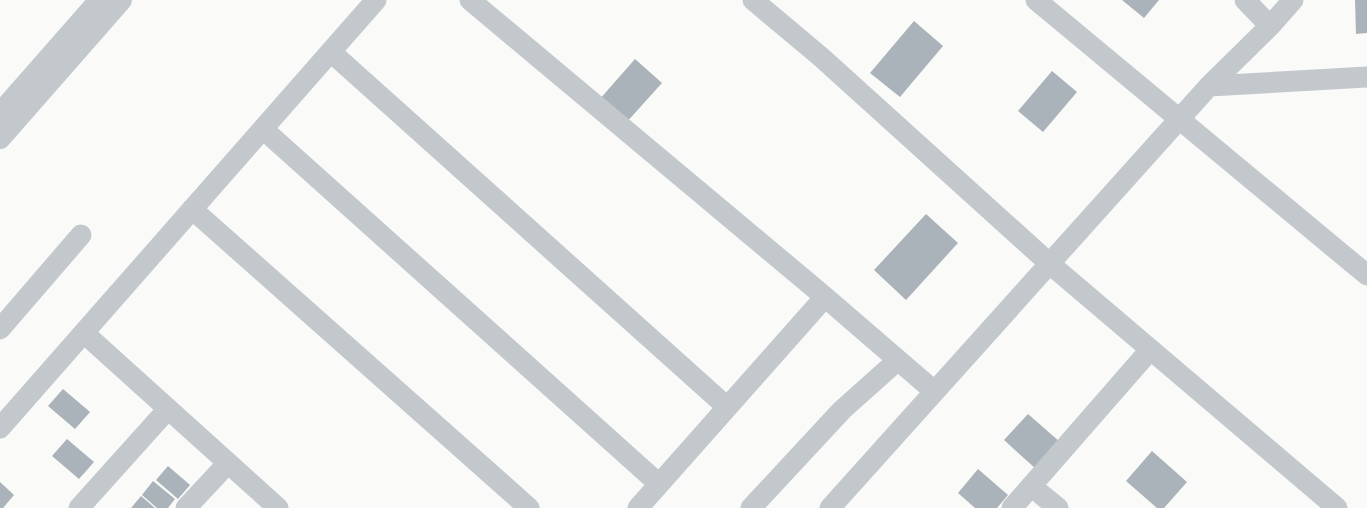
<svg xmlns="http://www.w3.org/2000/svg" width="1367" height="508" font-family="'PT Sans',sans-serif">
<style>
.building{fill:#aab3b9}
.lines{fill:none;stroke-linecap:round;stroke-linejoin:round}
.minor{stroke:#c3c8cc;stroke-width:21}
.tertiary{stroke:#c3c8cc;stroke-width:22}
</style>
<rect width="100%" height="100%" fill="#fafaf8"/>
<!-- building -->
<path class="building" d="M1122,0H1159L1144,18Z
M1355,0H1367V33L1356,34Z
M914,21L943,46L900,97L870,73Z
M635,59L662,83L625,124L599,100Z
M1052,71L1077,92L1043,132L1018,111Z
M926,214L958,243L906,300L874,270Z
M63,389L90,412L75,429L48,406Z
M1028,414L1060,442L1036,469L1004,440Z
M67,439L94,462L79,479L52,456Z
M1152,451L1187,482L1164,508H1157L1126,481Z
M168,466L190,485L178,499L156,480Z
M978,469L1008,495L997,508H975L958,493Z
M153,481L175,499L168,508H157L142,495Z
M0,482L14,495L3,508H0Z
M141,496L155,508H131Z"/>
<g class="lines">
<!-- minor -->
<path class="minor" d="M470,0L825,297L934,391
M753,0L821,57L1050,264L1337,508
M1036,0L1367,275
M1245,0L1270,26
M331,52L727,407
M1209,86L1367,77
M263,129L659,484
M192,209L529,508
M0,329L81,235
M84,333L278,508
M0,428L376,0
M1031,486L1058,508
M79,508L168,409
M186,508L228,463
M638,508L825,297
M751,508L842,410L898,360
M830,508L1209,86L1270,26L1293,0
M1012,508L1150,350"/>
<!-- tertiary -->
<path class="tertiary" d="M0,114L100,0
M0,138L121,0"/>
</g>
</svg>
